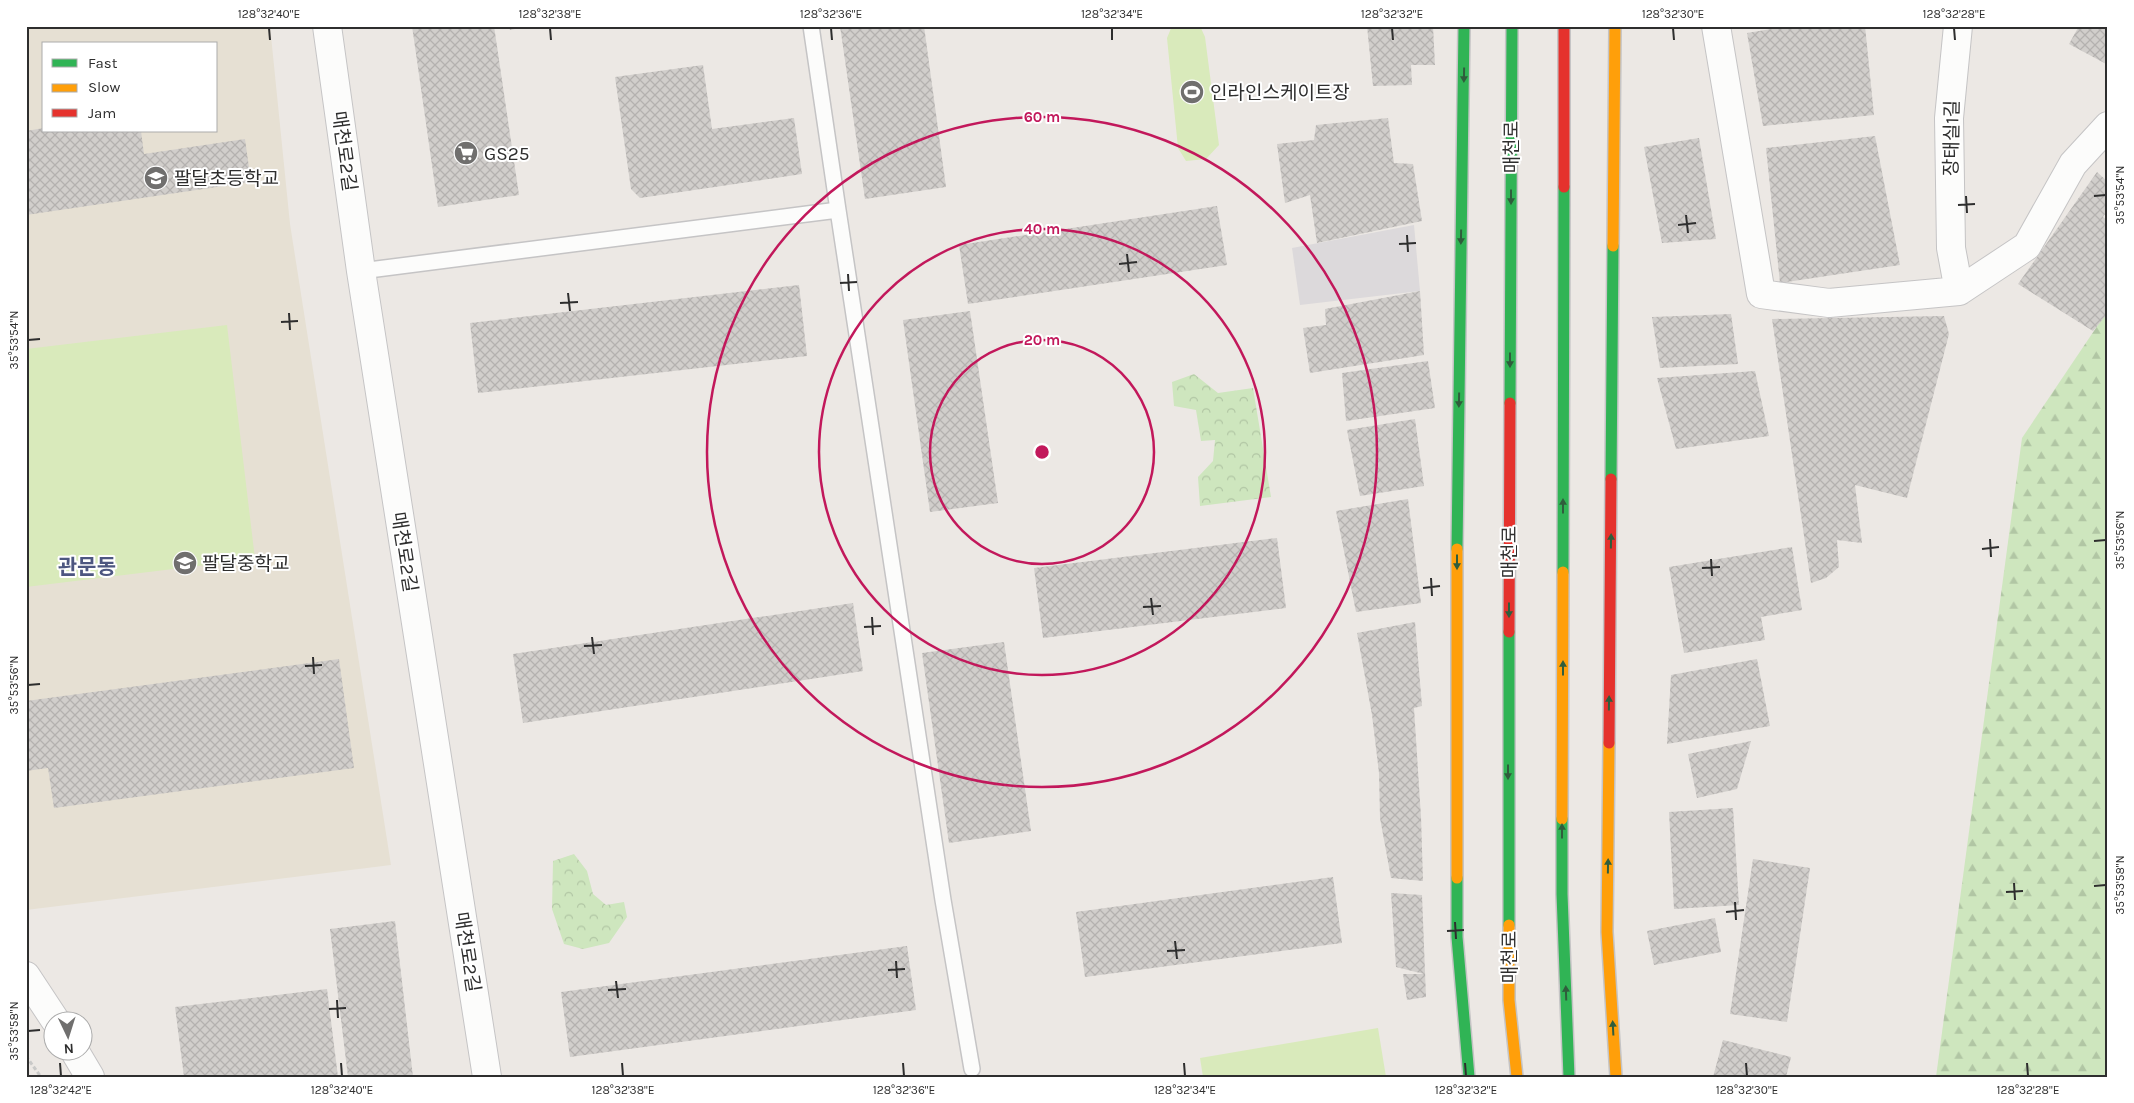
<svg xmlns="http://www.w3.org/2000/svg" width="2134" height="1103" font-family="Karla,'Noto Sans KR',sans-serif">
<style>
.industrial{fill:#dcd9db}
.education{fill:#e6e0d3;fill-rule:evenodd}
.forest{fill:url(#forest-firs)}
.park{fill:url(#park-crowns)}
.pitch{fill:#d9eabb}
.building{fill:url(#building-cross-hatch)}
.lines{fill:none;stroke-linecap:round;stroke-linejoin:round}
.lane-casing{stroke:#c5c4c5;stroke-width:18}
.street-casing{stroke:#c5c4c5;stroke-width:30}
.fast-casing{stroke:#c5c4c5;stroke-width:14}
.slow-casing{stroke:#c5c4c5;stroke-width:14}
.jam-casing{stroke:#c5c4c5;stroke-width:14}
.path{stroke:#c9c9c8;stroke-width:3;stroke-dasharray:4 2.5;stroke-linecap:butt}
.lane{stroke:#fcfcfb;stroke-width:15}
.street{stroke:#fcfcfb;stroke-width:28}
.fast{stroke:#30b455;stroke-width:11}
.slow{stroke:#ff9f0a;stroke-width:11}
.jam{stroke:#e5322d;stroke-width:11}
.oneway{fill:#2f5d3c}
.ticks{fill:none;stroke:#2e2e2e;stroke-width:2}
.ring{fill:none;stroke:#c2185b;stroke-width:2.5}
.labels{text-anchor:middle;stroke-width:4;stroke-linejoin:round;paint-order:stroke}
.poi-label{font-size:19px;fill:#2e2e2e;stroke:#fff;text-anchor:start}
.street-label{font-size:19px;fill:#2e2e2e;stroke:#fff}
.quarter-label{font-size:21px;font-weight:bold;fill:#4d5680;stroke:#fff}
.centre{fill:#c2185b;stroke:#fff;stroke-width:2.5}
.ring-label{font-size:15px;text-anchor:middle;font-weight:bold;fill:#c2185b;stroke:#fff;stroke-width:4;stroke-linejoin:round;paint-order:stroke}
.neatline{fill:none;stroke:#2e2e2e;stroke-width:2}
.ticks-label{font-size:12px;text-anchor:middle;fill:#2e2e2e}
</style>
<defs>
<pattern id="forest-firs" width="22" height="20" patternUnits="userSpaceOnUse" patternTransform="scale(1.25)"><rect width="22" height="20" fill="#cee6be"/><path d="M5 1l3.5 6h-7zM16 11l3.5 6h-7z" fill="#b1c6a4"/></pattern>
<pattern id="park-crowns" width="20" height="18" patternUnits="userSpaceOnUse" patternTransform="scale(1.25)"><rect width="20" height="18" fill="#cee6be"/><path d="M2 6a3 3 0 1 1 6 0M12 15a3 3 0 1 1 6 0" fill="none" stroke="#b1c6a4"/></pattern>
<pattern id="building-cross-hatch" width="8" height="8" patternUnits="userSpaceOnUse" patternTransform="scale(1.25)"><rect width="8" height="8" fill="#d1cecb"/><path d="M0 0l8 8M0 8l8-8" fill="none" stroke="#b4b1af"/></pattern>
</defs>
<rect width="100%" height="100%" fill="#ece8e4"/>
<!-- industrial -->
<path class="industrial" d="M1414,225L1420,291L1300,305L1292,248Z"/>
<!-- education -->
<path class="education" d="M26,26H270L290,224L391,865L26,910ZM44,44H216V131H44Z"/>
<!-- forest -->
<path class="forest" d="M2108,310V1077H1936L2022,438Z"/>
<!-- park -->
<path class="park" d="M1194,374L1218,393L1253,388L1271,497L1200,506L1198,477L1213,461L1215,440L1201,441L1196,410L1174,406L1172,382Z
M574,854L587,871L593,894L606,905L624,902L627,917L609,943L583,949L564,944L552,909L553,861Z"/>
<!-- pitch -->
<path class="pitch" d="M1172,26H1200L1205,37L1219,145L1206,159L1186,161L1178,148L1167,38Z
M227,325L255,559L26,587V349Z
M1378,1028L1386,1077H1203L1200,1058Z"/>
<!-- building -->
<path class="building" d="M412,26H494L519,195L438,207Z
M509,26H525V27L510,30Z
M840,26H924L946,187L865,199Z
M1367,26H1433L1435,65H1411L1412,85L1373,86Z
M1789,26H1865L1874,115L1763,126L1747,33Z
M2079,26H2108V65L2069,44Z
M703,65L712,129L794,118L802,174L640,198L631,189L615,77Z
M1388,118L1394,163L1413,164L1422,221L1317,243L1310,195L1285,203L1277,144L1314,140L1316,125Z
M44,128V131H141L144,154L245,139L251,182L26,215V131Z
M1875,136L1900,265L1780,283L1766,148Z
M1699,138L1716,239L1662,243L1644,147Z
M2097,172L2108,182V210L2103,217L2108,221V313L2093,331L2018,284Z
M1217,206L1227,265L968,304L959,245Z
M799,285L807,356L478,393L470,323Z
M1420,291L1424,355L1310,373L1303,328L1326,325L1325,309Z
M970,311L998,503L930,512L903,320Z
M1731,314L1738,364L1660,368L1652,317Z
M1944,316L1949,334L1907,498L1855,485L1862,543L1837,540L1839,567L1826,578L1811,583L1772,319Z
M1428,361L1435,408L1346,421L1342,373Z
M1755,371L1769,436L1676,449L1657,378Z
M1415,419L1424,486L1360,496L1347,430Z
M1408,499L1421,603L1356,612L1336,511Z
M1277,538L1286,608L1043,638L1034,568Z
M1792,547L1802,610L1761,617L1765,640L1684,653L1669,567Z
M853,603L863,671L523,723L513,654Z
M1415,622L1422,706L1414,708L1421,817L1423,881L1391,878L1380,818L1379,773L1372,715L1357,633Z
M1004,642L1031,831L949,843L922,653Z
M339,659L354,768L54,808L48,768L26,771V701Z
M1757,659L1770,726L1667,744L1671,675Z
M1751,741L1737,789L1697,798L1688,754Z
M1733,808L1739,905L1674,909L1669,812Z
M1753,859L1810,868L1787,1022L1730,1014Z
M1333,877L1342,943L1085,977L1076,912Z
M1391,893L1422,895L1426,997L1407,1000L1403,974H1424L1396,967Z
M1715,918L1721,952L1654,965L1647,931Z
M395,921L413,1077H348L330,929Z
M907,946L916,1010L570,1057L561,992Z
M327,989L338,1077H184L175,1007Z
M1723,1040L1791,1057L1786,1077H1713Z"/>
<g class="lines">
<!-- lane casing -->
<g class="lane-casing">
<path id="lane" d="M838,210L943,900L972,1069
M361,271L838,210L811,26"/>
</g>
<!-- street casing -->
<g class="street-casing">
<path id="street" d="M327,26L361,271L487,1077
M1716,26L1761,294L1829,303L1959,291L2027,246L2073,164L2108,126
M1958,26L1949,118L1951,248L1959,291
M26,976L55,1020
M74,1050L90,1077"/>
</g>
<!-- fast casing -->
<g class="fast-casing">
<path id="fast" d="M1510,403L1512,26
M1611,479L1613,246
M1457,549L1464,26
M1563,572L1564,187
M1562,819V894L1569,1077
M1457,878V937L1469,1077
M1509,925V632"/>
</g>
<!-- slow casing -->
<g class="slow-casing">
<path id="slow" d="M1613,246L1615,26
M1609,743L1607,932L1616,1077
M1562,819L1563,572
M1457,878V549
M1509,925V1000L1517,1077"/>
</g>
<!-- jam casing -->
<g class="jam-casing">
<path id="jam" d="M1564,187V26
M1509,632L1510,403
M1609,743L1611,479"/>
</g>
<!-- path -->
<path class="path" d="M26,1056L41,1077"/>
<!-- lane -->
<use href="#lane" class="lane"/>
<!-- street -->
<use href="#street" class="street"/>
<!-- fast -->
<use href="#fast" class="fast"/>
<!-- slow -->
<use href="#slow" class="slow"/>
<!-- jam -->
<use href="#jam" class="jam"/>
</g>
<!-- one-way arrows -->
<defs><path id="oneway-solid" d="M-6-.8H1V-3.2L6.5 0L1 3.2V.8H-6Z" transform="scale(1.25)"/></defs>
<g class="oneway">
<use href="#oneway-solid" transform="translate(1464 75) rotate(91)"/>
<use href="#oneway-solid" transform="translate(1511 197) rotate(90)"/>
<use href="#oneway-solid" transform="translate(1461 237) rotate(91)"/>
<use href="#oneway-solid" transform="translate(1510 360) rotate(90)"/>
<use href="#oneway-solid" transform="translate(1459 400) rotate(91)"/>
<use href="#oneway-solid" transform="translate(1563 506) rotate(-90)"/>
<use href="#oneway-solid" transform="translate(1611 541) rotate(-89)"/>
<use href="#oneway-solid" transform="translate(1457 562) rotate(90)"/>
<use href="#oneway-solid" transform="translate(1509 610) rotate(90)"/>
<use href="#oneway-solid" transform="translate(1563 668) rotate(-90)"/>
<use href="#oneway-solid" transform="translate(1609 703) rotate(-89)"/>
<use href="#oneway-solid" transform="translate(1508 772) rotate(90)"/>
<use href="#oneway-solid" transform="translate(1562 831) rotate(-90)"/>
<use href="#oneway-solid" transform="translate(1608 866) rotate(-89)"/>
<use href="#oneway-solid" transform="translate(1566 993) rotate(-92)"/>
<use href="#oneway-solid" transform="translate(1613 1028) rotate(-93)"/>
</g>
<!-- ticks -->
<path class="ticks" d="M269,28L270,40M550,28L551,40M831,28L832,40M1112,28V40M1392,28L1393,40M1673,28L1674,40M1954,28L1955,40M1966,196L1967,213M2094,196L2106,195M1958,205L1975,204M1686,215L1688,233M1678,225L1696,223M1407,235L1408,252M1399,244L1416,243M1127,254L1129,272M1119,264L1137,262M848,274L849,291M840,283L857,282M568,293L570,311M560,303L578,302M289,313L290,330M281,322L298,321M28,340L40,339M1990,539L1991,557M2094,541L2106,540M1982,549L1999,547M1711,559L1712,576M1702,568L1720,567M1431,578L1432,596M1423,588L1440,586M1151,598L1153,615M1143,607L1161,606M872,617L873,635M864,627L881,626M592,637L594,654M584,646L602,645M313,657L314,674M305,666L322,665M28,685L40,684M2014,883L2015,900M2094,886L2106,885M2006,892L2023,891M1735,902L1736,920M1726,912L1744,910M1455,922L1456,939M1447,931L1464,930M1175,941L1177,959M1167,951L1185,950M896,961L897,978M888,970L905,969M616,981L618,998M608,990L626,989M337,1000L338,1018M329,1009L346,1008M28,1031L40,1030M60,1063L61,1076M341,1063L342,1076M622,1063L623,1076M903,1063L904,1076M1184,1063L1185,1076M1465,1063L1466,1076M1746,1063L1747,1076M2027,1063L2028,1076"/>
<!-- distance rings -->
<g class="ring">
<circle cx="1042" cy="452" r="112"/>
<circle cx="1042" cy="452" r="223"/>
<circle cx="1042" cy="452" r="335"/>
</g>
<!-- icons -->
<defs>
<g id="stadium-disc" transform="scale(1.25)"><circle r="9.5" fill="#706f6e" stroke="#fff"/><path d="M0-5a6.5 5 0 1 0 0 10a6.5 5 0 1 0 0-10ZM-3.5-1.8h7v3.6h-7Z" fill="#fff"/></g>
<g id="supermarket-disc" transform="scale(1.25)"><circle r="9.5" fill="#706f6e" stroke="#fff"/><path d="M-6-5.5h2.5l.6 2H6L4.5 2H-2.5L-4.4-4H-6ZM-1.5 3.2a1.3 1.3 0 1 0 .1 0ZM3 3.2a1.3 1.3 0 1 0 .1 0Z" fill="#fff"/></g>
<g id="school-disc" transform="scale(1.25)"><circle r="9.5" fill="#706f6e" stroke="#fff"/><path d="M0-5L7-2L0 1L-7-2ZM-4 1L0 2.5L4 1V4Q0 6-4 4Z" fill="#fff"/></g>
</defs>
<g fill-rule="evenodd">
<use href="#stadium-disc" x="1192" y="92"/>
<use href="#supermarket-disc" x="466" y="153"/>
<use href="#school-disc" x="156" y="178"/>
<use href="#school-disc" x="185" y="563"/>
</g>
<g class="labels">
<!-- poi labels -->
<g class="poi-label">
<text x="1210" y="99">인라인스케이트장</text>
<text x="484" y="160">GS25</text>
<text x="174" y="185">팔달초등학교</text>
<text x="202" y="570">팔달중학교</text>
</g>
<!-- street labels -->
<g class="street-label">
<text transform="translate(1951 138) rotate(-89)" y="7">장태실1길</text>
<text transform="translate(1511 147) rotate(-90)" y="7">매천로</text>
<text transform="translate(345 151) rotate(82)" y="7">매천로2길</text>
<text transform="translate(405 552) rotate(81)" y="7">매천로2길</text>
<text transform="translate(1509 552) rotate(-90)" y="7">매천로</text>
<text transform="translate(468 952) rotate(81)" y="7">매천로2길</text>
<text transform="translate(1509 957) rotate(-90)" y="7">매천로</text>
</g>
<!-- quarter labels -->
<g class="quarter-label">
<text x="87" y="574">관문동</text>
</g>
</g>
<circle cx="1042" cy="452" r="8" class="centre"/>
<g class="ring-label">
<text x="1042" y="122">60 m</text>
<text x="1042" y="234">40 m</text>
<text x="1042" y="345">20 m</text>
</g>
<!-- border -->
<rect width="2134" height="1103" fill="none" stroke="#ffffff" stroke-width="55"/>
<!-- legend -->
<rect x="42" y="42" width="175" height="90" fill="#ffffff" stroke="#ababab"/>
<rect x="52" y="59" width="25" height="8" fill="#30b455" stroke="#ababab"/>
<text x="88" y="68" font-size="15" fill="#2e2e2e">Fast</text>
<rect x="52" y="84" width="25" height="8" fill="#ff9f0a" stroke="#ababab"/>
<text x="88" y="92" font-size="15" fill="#2e2e2e">Slow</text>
<rect x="52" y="109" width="25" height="8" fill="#e5322d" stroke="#ababab"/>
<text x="88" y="118" font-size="15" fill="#2e2e2e">Jam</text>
<!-- north arrow -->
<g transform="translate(68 1036) rotate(176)"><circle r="24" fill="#ffffff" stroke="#ababab"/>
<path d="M0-4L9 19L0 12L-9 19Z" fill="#706f6e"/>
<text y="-8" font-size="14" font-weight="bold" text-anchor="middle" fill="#2e2e2e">N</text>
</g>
<rect x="28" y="28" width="2078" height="1048" class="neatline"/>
<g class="ticks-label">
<text x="269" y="18">128°32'40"E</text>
<text x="550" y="18">128°32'38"E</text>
<text x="831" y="18">128°32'36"E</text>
<text x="1112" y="18">128°32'34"E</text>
<text x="1392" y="18">128°32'32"E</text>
<text x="1673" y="18">128°32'30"E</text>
<text x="1954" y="18">128°32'28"E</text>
<text transform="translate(2120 195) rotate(-90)" y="4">35°53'54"N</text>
<text transform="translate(14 340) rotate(-90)" y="4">35°53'54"N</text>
<text transform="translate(2120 540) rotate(-90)" y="4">35°53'56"N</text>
<text transform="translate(14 685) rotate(-90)" y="4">35°53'56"N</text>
<text transform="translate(2120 885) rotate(-90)" y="4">35°53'58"N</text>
<text transform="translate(14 1031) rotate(-90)" y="4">35°53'58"N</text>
<text x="61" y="1094">128°32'42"E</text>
<text x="342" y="1094">128°32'40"E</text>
<text x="623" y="1094">128°32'38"E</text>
<text x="904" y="1094">128°32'36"E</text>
<text x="1185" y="1094">128°32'34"E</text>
<text x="1466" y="1094">128°32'32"E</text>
<text x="1747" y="1094">128°32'30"E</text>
<text x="2028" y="1094">128°32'28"E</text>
</g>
</svg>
